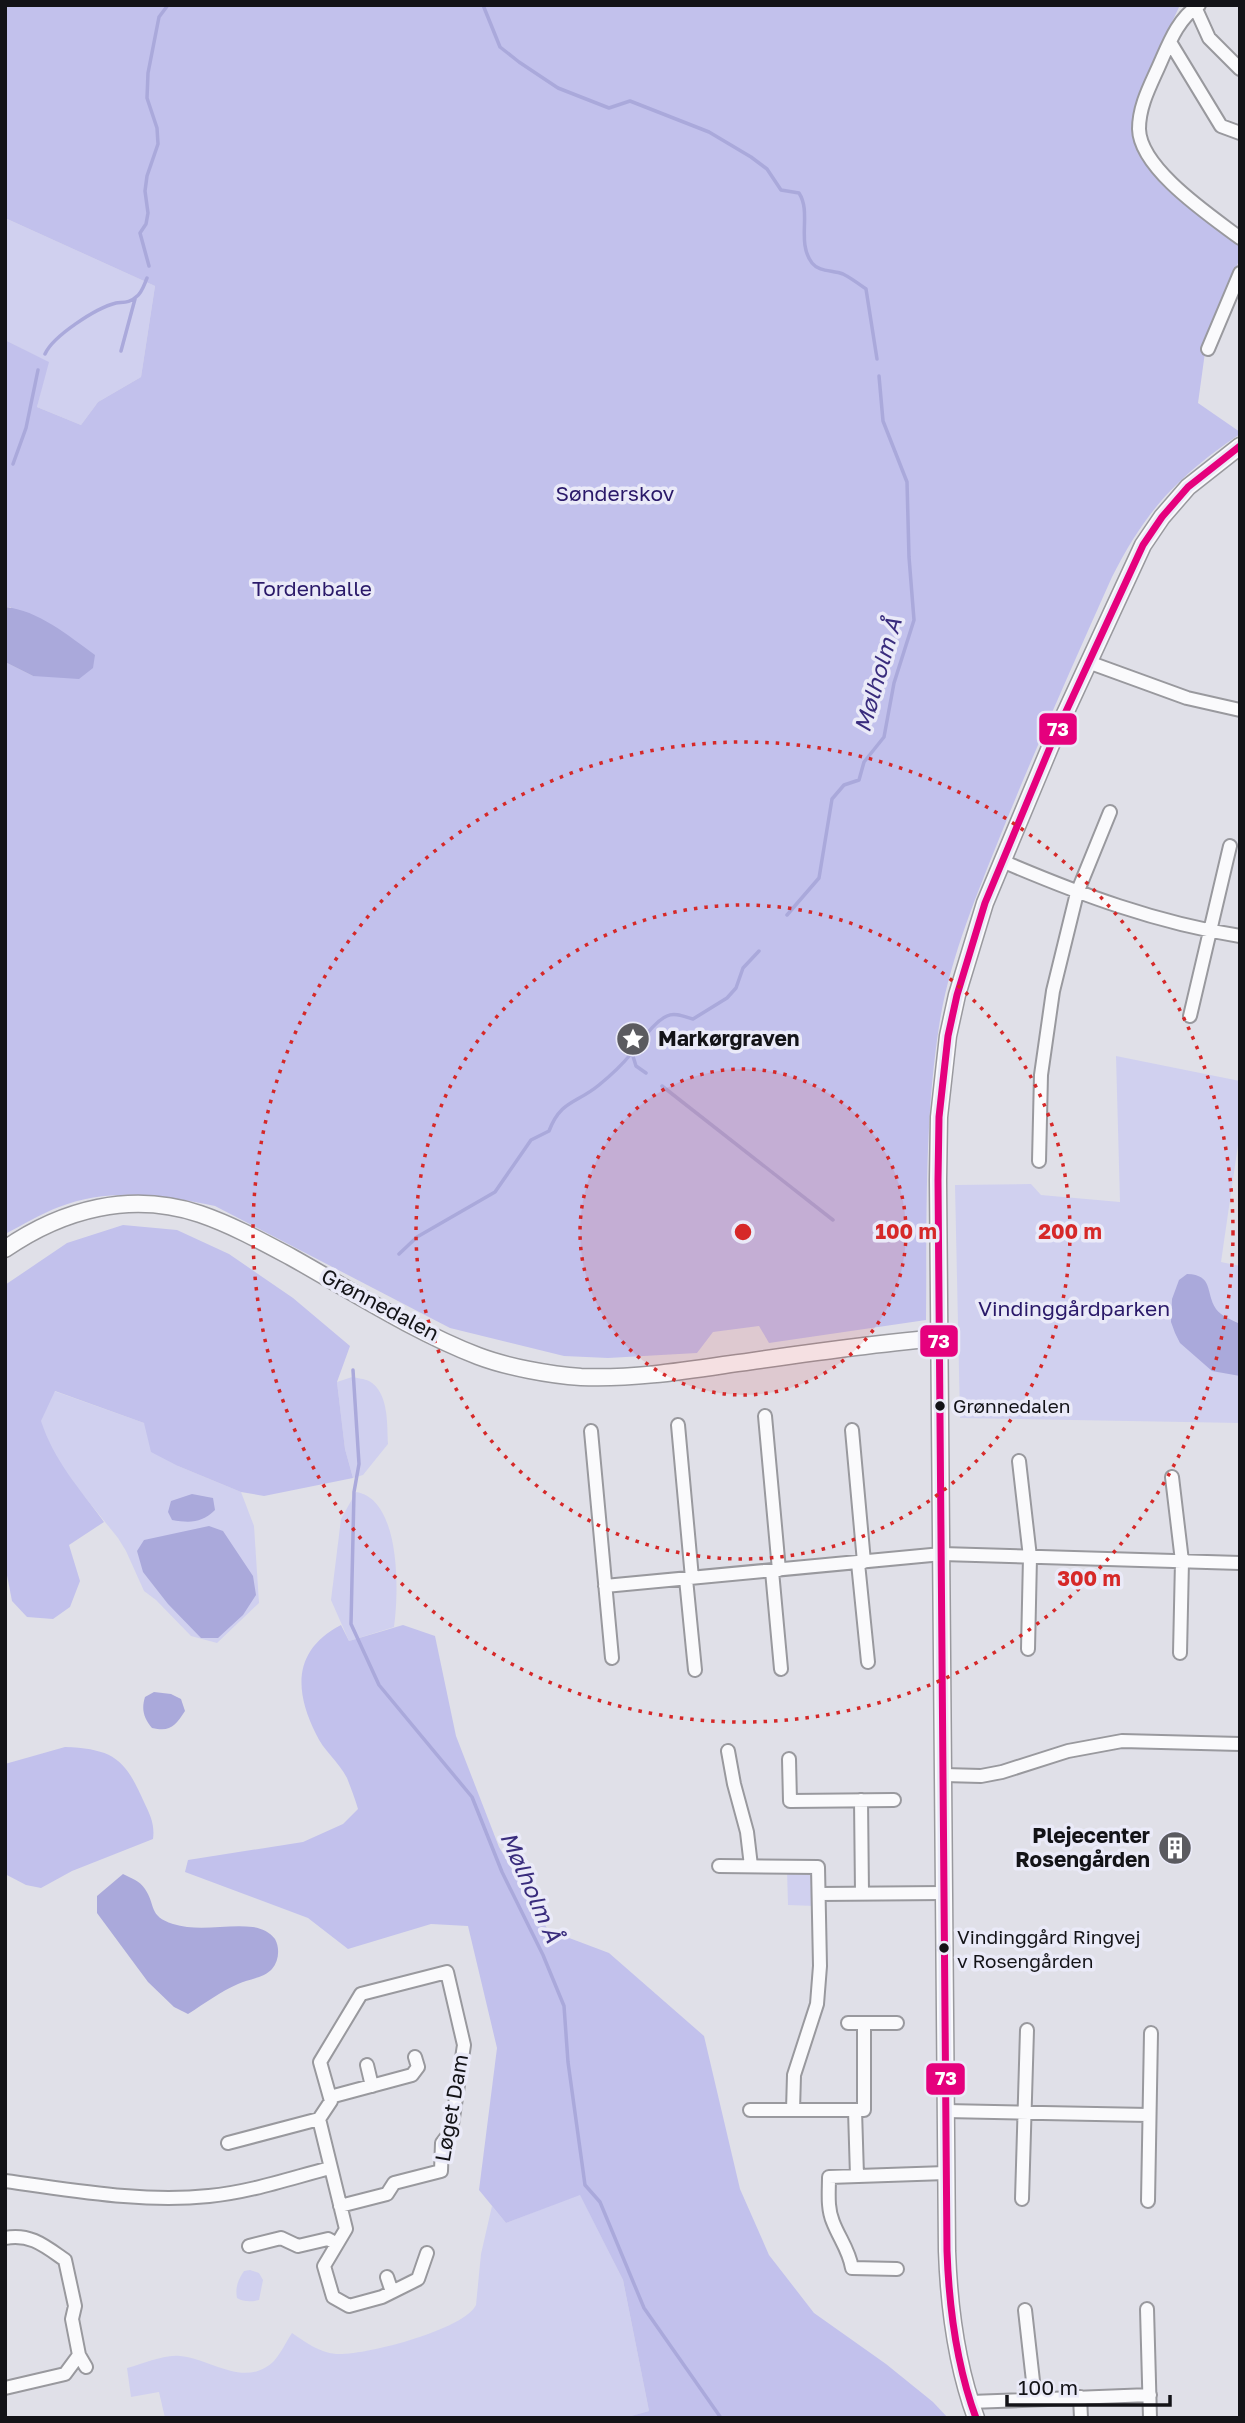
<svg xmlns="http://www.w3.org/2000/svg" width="1245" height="2423" font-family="'Golos Text',sans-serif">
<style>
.green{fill:#d0d0ef}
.forest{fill:#c2c1ec}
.water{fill:#aaa9db}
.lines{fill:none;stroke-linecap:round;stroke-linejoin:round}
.stream{stroke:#aaa9db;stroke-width:3.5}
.minor-casing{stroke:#99999e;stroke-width:16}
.tertiary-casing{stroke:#99999e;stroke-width:19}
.minor{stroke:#fafafc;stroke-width:12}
.tertiary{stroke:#fafafc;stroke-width:16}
.bus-1-casing{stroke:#eaeaf8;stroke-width:12}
.bus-1{stroke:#e5007d;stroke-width:7}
.ring{fill:none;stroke:#d62828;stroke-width:3.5;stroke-dasharray:3.5 7}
.bus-dot{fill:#131317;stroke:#eaeaf8;stroke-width:2.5}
.labels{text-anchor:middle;stroke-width:7;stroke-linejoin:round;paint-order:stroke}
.bus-label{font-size:19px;fill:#131317;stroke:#eaeaf8;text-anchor:start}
.park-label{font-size:21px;fill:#2a1969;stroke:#eaeaf8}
.poi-label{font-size:21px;font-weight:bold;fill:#131317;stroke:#eaeaf8;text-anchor:start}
.street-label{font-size:21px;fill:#131317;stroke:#eaeaf8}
.water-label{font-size:23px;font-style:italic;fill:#392c7d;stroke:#eaeaf8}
.centre{fill:#d62828;stroke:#eaeaf8;stroke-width:3.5}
.ring-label{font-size:21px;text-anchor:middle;font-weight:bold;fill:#d62828;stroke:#eaeaf8;stroke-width:7;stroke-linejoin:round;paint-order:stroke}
.line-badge{stroke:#eaeaf8;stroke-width:2.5}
.badge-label{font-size:19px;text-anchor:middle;font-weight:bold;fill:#fff}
</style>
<rect width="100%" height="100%" fill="#e0e0e8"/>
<!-- green -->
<path class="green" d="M5,218L155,286L141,377L98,402L81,425L37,407L48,362L5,340Z
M1116,1056L1240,1081V1131L1221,1262L1240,1266V1423L960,1418L955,1185L1031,1184L1041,1195L1120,1202Z
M352,1377C357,1378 365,1379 369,1381C389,1392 387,1424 388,1444L363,1475L353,1478L345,1449L337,1382Z
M54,1391L144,1423L178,1466L241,1492L254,1526L259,1603L217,1643L191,1636L156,1600L144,1591L126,1551L118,1538L63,1470L49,1446L40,1422Z
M356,1492C401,1499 399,1592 394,1627L349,1641L331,1600L341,1519Z
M787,1870L812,1873L815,1878V1906L788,1905Z
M580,2194L623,2280L649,2411L624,2418H165L159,2392L131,2397L127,2368C143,2364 164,2354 180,2356C212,2359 245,2389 274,2361C281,2353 286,2342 292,2333C307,2343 318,2352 336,2354C363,2356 464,2330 476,2305L481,2254L492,2206L506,2223Z
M250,2270L259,2273L263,2280L259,2300C252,2302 243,2302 237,2298C235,2287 238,2280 244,2271Z"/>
<!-- forest -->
<path class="forest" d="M5,5H1180L1143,84L1137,107L1151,165L1240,242V258L1207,338L1198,403L1240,432V434C1178,476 1146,510 1112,577C1074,662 1036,747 1001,834C977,894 951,956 940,1020C924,1119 927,1220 926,1320L769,1343L759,1326L713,1332L697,1353L608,1358L564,1356L450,1328L215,1206C163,1195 110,1187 59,1207C40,1214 23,1225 5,1234V662L33,676L11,607H5V340L49,362L37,407L81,425L98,402L141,377L155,286L5,218Z
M123,1225L177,1230L229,1254L293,1298L350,1346L337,1382L345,1449L353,1478L264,1496L241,1492L178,1466L151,1452L144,1423L55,1391L41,1421C54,1461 80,1489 104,1522L69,1545L80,1581L70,1607L53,1619L27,1617L12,1601L5,1565V1285L67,1243Z
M341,1625L349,1641L403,1625L435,1636L456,1736L499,1847L548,1930L609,1953L704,2036L740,2189L769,2255L814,2313L886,2364L933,2402L948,2418H624L649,2411L623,2280L580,2195L506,2223L479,2190L497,2048L468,1926L431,1924L348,1949L308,1918L185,1872L188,1860L303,1842L343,1824L358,1809C355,1799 351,1788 347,1778C339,1762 323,1750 316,1734C294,1690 293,1650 341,1625Z
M65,1747C114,1749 125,1759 144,1802C150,1815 155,1824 153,1839L72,1871L41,1888L26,1885L5,1874V1764Z"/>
<!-- water -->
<path class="water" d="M5,607C38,610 69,636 95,655L93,668L79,679L33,676L5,662Z
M1187,1274C1214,1275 1205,1292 1216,1309C1221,1316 1232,1320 1240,1324V1376L1212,1371L1180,1343L1175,1333L1171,1322L1172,1299L1179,1280Z
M192,1494L213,1498L215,1510C202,1523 190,1523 172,1520L168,1512L171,1501Z
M209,1526L223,1531L253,1576L256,1595L243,1615L218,1638H201L168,1604L143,1572L137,1551L144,1540Z
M154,1692L171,1694L181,1699L185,1711C175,1726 171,1732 152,1728C144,1718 141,1710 145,1697Z
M123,1874C131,1878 140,1881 145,1889C156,1905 148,1916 173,1924C199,1932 226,1924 253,1927C261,1928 270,1932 275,1939C280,1948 279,1961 272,1969C264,1978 249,1979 238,1984C221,1991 204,2004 188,2014L174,2007L148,1982L97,1913V1896Z"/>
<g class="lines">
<!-- stream -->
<path class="stream" d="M483,5L500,47L519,62L558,88L609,108L630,101L709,132L751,157L767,169L781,190L799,193C812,213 796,242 812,263C819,272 832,270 843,274C851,278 859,284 866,289L877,359
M149,266L140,233L146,224L148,213L145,191L147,176L158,144L157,128L147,98L148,73L159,17L168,5
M121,351L135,299
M45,354C53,336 96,308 116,303C123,302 130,303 136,297C142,293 144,285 147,278
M13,464L26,428L38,370
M787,915L819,878L832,799L844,785L859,780L864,762L884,737L894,683L914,620L909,557L907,482L883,421L879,376
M632,1053L636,1066L646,1073
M662,1086L833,1220
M399,1254L417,1237L495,1192L531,1140L549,1131C561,1100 576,1104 599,1085C610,1076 621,1066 630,1055C641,1043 652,1023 667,1016C675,1012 685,1017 693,1019L727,998L736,988L743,968L759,951
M353,1370L359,1464L354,1492L351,1624L379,1685L472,1797L502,1872L543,1955L564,2006L568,2062L585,2185L600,2202L644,2308L721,2418"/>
<!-- minor casing -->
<g class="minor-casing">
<path id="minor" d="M1199,5C1177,19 1168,46 1158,68C1149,88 1139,107 1139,129C1140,169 1211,216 1240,238
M1195,7L1209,38L1240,69
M1170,42L1221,126L1240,133
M1208,349L1240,273
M1088,662L1187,698L1240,710
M1002,861C1079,894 1157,923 1240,936
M1190,1016L1230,846
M1039,1161L1041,1075L1053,991L1077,893L1110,812
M765,1416L779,1570
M678,1425L692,1578
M852,1430L864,1562
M591,1431L612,1658
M1019,1461L1030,1557L1028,1649
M1172,1477L1182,1561L1180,1653
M858,1563L868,1662
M772,1571L781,1669
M686,1579L695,1670
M605,1586L942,1554L1240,1563
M728,1751L734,1784L747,1832L751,1866
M789,1759L790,1801L894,1800
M944,1775L981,1776L1002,1772L1068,1751L1122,1741L1240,1744
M861,1800L862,1893
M719,1866L818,1867L820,1966L817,2004L794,2075L793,2110
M819,1894L944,1893
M848,2023H897
M367,2065L372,2086
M330,2097L412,2075L418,2067L415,2057
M750,2110H864V2023
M855,2110L857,2176
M946,2111L1149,2115
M228,2143L319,2119
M5,2181C73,2190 141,2203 209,2196C251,2192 291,2178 330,2168
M1022,2199L1027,2030
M1148,2201L1151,2033
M340,2206L387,2194L394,2183L441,2171L442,2143L451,2131L464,2045L447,1972L361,1994L320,2062L331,2101L319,2119L346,2229L324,2266L333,2297L349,2306L382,2297L418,2279L427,2253
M5,2238C30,2233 45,2246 65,2260L75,2306L72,2319L79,2355L86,2367
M249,2246L281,2238L298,2246L328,2239L337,2244
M897,2269L852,2268C849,2250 839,2238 833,2222C827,2208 829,2192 829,2177L946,2173
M387,2277L392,2292
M1147,2309L1150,2418
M1025,2310L1035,2399
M5,2388L65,2374L79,2355
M1080,2397L1081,2418
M970,2402L1150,2395"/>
</g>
<!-- tertiary casing -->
<g class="tertiary-casing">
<path id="tertiary" d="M5,1249C63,1209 131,1191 200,1214C232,1225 261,1241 291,1257C350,1290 415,1332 478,1356C507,1367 550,1375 581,1377C629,1379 677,1372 724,1365C795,1355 867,1344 939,1338
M976,2418C956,2364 949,2308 947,2251L938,1180L939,1117L948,1036L957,995L985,903L1056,733L1143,545L1162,517L1188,487L1240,446"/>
</g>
<!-- minor -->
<use href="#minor" class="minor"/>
<!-- tertiary -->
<use href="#tertiary" class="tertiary"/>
<!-- bus-1 casing -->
<g class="bus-1-casing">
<path id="bus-1" d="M976,2418C956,2364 949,2308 947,2251L938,1180L939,1117L948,1036L957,995L985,903L1056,733L1143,545L1162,517L1188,487L1240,446"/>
</g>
<!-- bus-1 -->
<use href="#bus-1" class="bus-1"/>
</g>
<!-- distance rings -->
<circle cx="743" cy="1232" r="163" fill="#d62828" fill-opacity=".12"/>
<g class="ring">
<circle cx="743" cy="1232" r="163"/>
<circle cx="743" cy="1232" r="327"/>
<circle cx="743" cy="1232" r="490"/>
</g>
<!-- icons -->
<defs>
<g id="sight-disc" transform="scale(1.75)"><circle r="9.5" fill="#5b5b60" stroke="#eaeaf8"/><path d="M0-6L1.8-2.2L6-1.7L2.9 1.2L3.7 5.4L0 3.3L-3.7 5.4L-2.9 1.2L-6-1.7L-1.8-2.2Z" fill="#fff"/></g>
<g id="building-disc" transform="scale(1.75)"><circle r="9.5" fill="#5b5b60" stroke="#eaeaf8"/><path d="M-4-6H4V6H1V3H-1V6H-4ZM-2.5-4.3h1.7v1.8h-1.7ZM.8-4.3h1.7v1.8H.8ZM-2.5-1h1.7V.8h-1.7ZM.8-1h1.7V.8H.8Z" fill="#fff"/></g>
</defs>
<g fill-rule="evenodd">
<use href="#sight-disc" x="633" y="1039"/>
<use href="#building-disc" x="1175" y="1848"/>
</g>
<!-- markers -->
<g class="bus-dot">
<circle cx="940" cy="1406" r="6"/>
<circle cx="944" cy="1948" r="6"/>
</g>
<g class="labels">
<!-- bus labels -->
<g class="bus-label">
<text x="953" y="1413">Grønnedalen</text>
<text x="957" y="1944">Vindinggård Ringvej<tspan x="957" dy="24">v Rosengården</tspan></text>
</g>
<!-- park labels -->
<g class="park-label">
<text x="615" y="501">Sønderskov</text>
<text x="312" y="596">Tordenballe</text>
<text x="1074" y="1316">Vindinggårdparken</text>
</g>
<!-- poi labels -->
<g class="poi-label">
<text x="658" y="1046">Markørgraven</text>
<text x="1150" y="1843" text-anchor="end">Plejecenter<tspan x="1150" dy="24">Rosengården</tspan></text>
</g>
<!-- street labels -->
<g class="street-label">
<text transform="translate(380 1305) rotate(28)" y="7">Grønnedalen</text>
<text transform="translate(452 2108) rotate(-80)" y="7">Løget Dam</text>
</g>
<!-- water labels -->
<g class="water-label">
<text transform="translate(878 675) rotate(-74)" y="8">Mølholm Å</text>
<text transform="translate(531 1887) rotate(66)" y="8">Mølholm Å</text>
</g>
</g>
<circle cx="743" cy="1232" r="10" class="centre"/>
<g class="ring-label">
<text x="906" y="1239">100 m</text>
<text x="1070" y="1239">200 m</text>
<text x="1089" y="1586">300 m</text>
</g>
<g class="line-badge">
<rect x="1038" y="712" width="40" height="34" rx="7" fill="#e5007d"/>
<rect x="919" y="1324" width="40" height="34" rx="7" fill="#e5007d"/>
<rect x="925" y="2062" width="41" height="34" rx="7" fill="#e5007d"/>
</g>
<g class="badge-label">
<text x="1058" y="736">73</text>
<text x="939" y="1348">73</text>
<text x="946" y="2085">73</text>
</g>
<!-- border -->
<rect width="1245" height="2423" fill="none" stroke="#131317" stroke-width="14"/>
<!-- scale -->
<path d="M1007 2395v10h163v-10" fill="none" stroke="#131317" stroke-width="3.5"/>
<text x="1018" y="2395" font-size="21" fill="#131317" stroke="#eaeaf8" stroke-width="5" paint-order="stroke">100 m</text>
</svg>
